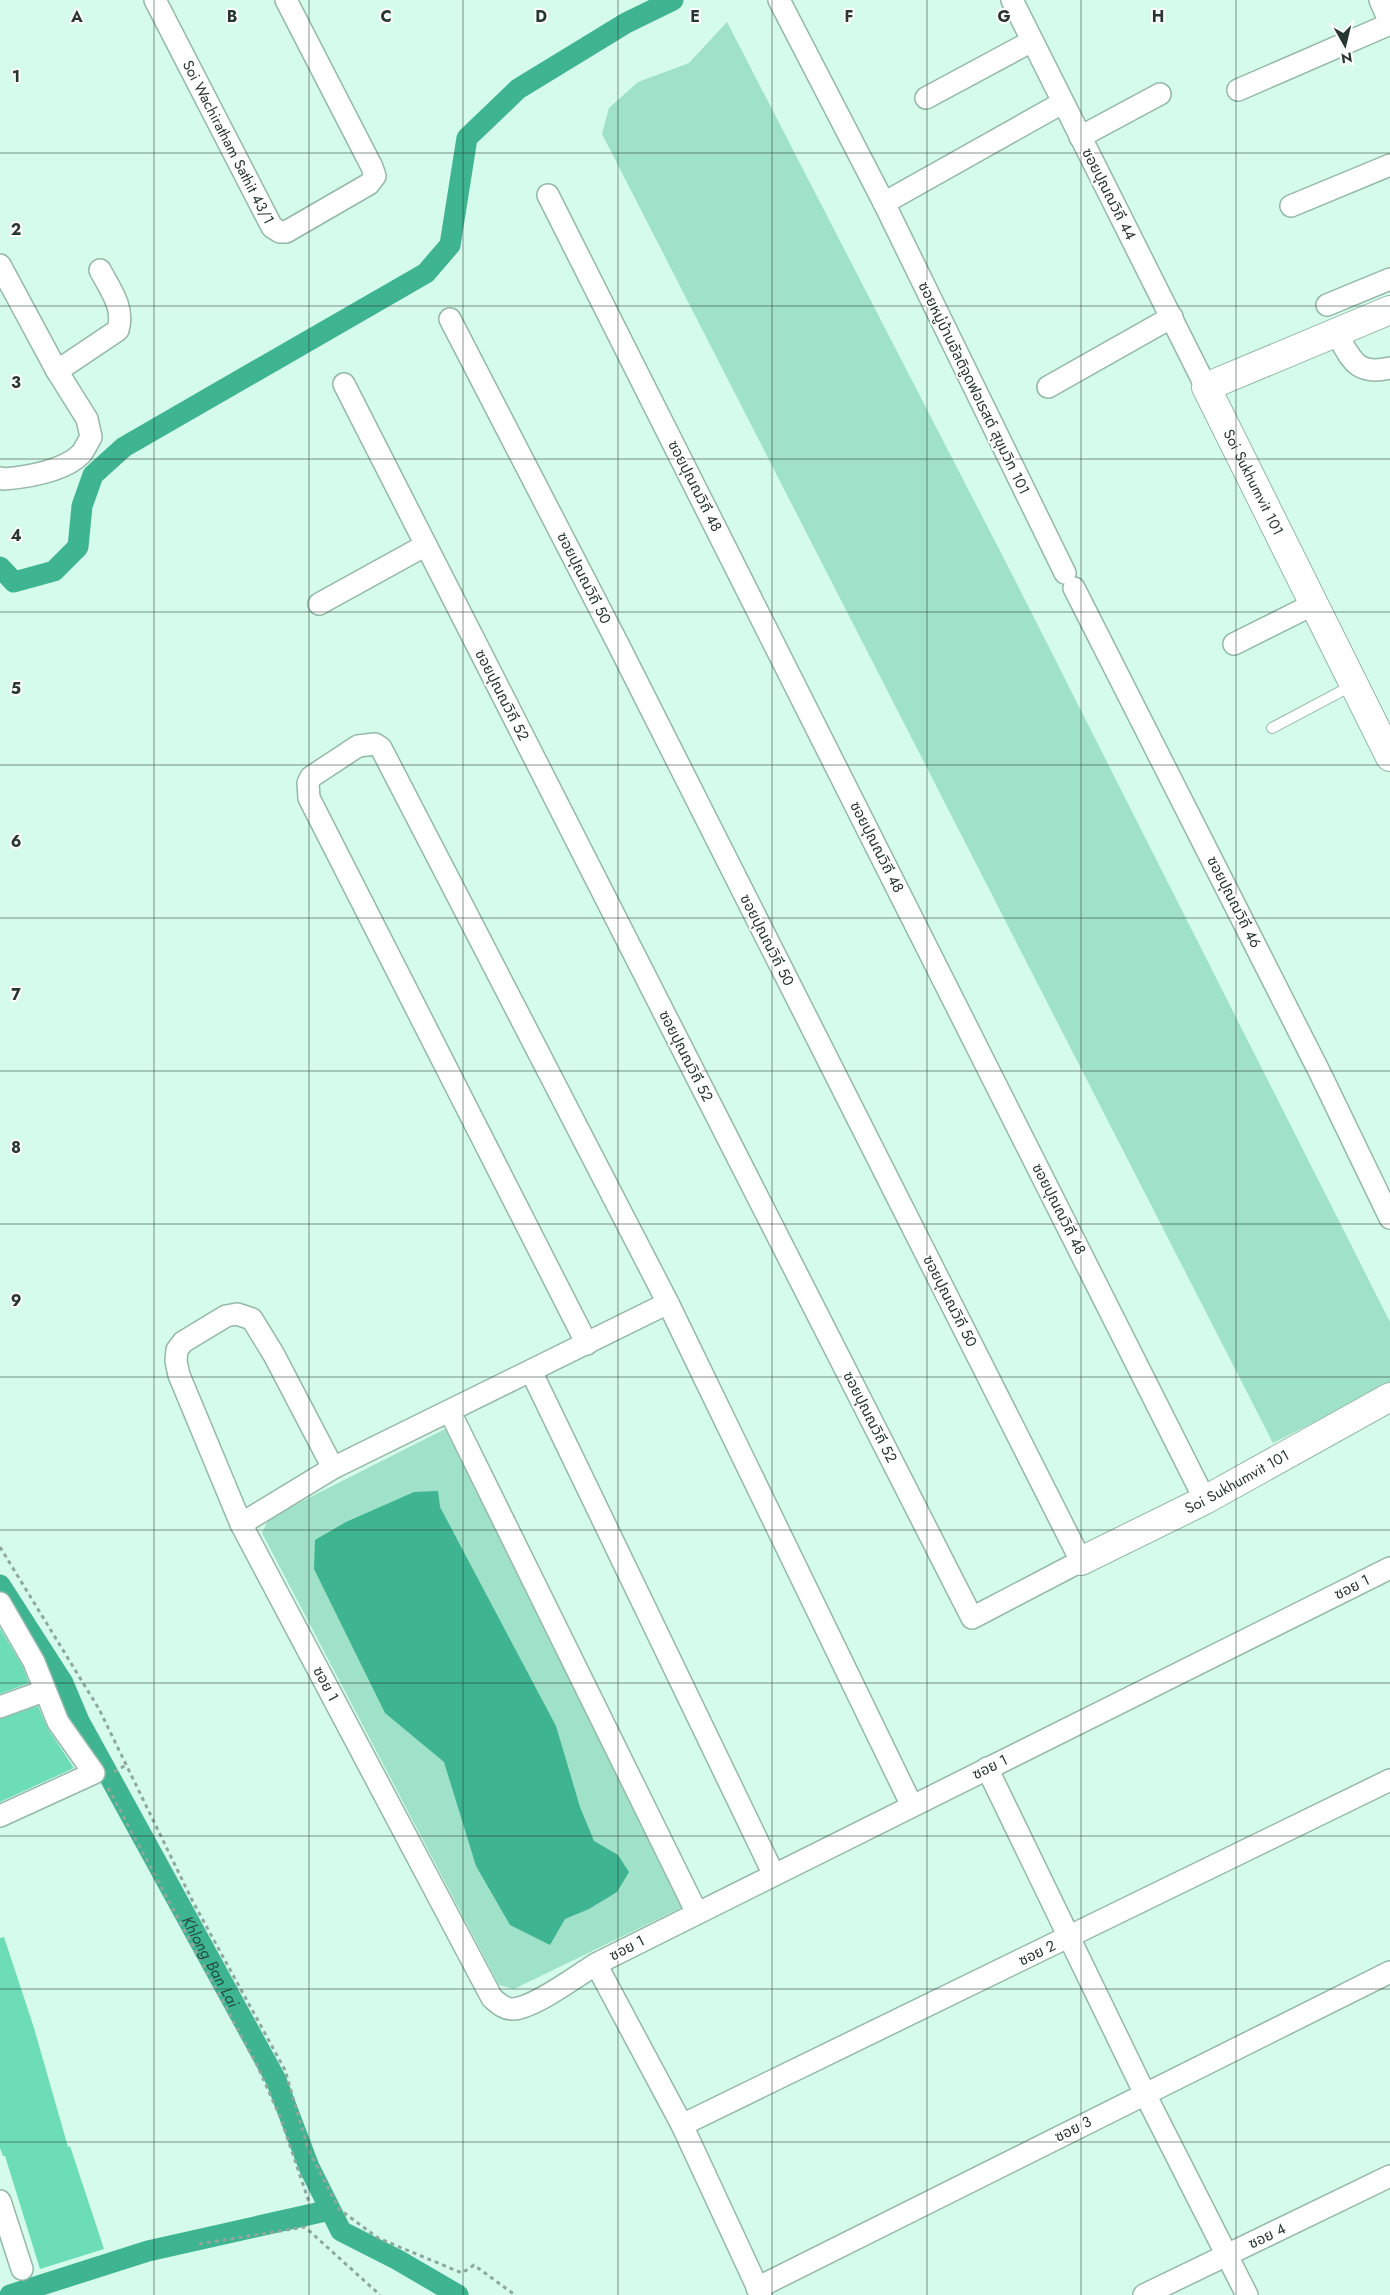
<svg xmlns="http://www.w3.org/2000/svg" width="1390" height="2295" font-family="Jost,'Noto Sans Thai',sans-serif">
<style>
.green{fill:#9fe2c9}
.water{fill:#3fb490}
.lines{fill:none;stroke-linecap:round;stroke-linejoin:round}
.canal{stroke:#3fb490;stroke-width:21}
.building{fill:#6dddb8}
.lane-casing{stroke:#94b8aa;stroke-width:12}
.street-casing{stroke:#94b8aa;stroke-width:24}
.secondary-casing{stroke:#94b8aa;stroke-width:30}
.path{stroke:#8da99e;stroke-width:3;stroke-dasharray:4 4;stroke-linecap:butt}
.lane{stroke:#fff;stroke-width:10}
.street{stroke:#fff;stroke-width:21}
.secondary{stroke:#fff;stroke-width:28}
.grid{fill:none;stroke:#293732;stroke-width:1;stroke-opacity:0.55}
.labels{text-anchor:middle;stroke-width:4;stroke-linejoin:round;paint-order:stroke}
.street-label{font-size:15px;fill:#293732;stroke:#fefefe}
.water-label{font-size:16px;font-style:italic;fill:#205040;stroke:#fefefe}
.grid-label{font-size:16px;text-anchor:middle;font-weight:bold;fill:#293732;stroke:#fefefe;stroke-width:4;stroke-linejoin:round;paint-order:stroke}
</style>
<rect width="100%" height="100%" fill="#d5fbec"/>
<!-- green -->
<path class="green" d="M727,22L1016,582L1390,1322V1384L1273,1443L602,134L609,108L638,82L689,63Z
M445,1429L683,1907L514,1989L499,1985L262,1533L269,1518Z"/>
<!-- water -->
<path class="water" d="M438,1491L440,1507L556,1726L580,1807L594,1841L618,1855L629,1872L617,1892L589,1909L565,1919L550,1945L510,1925L476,1866L444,1762L385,1713L314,1569L315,1540L346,1522L414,1492Z"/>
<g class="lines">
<!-- canal -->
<g class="canal">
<path d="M0,567L14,582L54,571L78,547L82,506L93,475L124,447L426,273L450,245L467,138L518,89L626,23L673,0"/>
<path id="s1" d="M0,1585L63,1683L79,1721L276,2080L309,2167L341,2231L398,2260L458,2295"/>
<path d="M10,2295L148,2251L330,2210"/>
</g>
</g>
<!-- building -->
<path class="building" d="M0,1628L23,1667L29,1683L0,1694Z
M38,1706L48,1729L74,1768L0,1802V1719Z
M4,1937L34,2028L68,2147L70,2146L104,2249L40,2269L5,2156H3L0,2148V1938Z"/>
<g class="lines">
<!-- lane casing -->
<g class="lane-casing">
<path id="lane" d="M1272,728L1353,685"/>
</g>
<!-- street casing -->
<g class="street-casing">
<g id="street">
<path id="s2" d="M155,0L272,227L280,232H286L369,184L375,176L372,167L286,0"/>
<path d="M779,0L884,203L1065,573"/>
<path d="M1012,0L1206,387"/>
<path d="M1380,0L1390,23"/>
<path d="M1238,90L1390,24"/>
<path d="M926,98L1032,41"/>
<path d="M1080,137L1160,94"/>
<path d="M548,195L1205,1500"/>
<path d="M884,203L1062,103"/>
<path d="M1291,206L1390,165"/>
<path d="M0,265L57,371L87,419L91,437C88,442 85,449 81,454C64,471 27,477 4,479L0,478"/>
<path d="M1327,305L1390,279"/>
<path d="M1336,333C1352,359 1355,376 1390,368"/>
<path d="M57,371L118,330C125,308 110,289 100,270"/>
<path d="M344,384L972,1618L1081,1561L618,644L450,319"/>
<path d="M1048,387L1172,317"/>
<path d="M1074,588L1320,1073L1390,1218"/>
<path d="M319,604L426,545"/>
<path d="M1234,644L1314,604"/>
<path d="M587,1344L309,798L308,783L311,777L358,746L375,744L381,748L668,1303L912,1806"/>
<path d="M531,1371L774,1875"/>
<path d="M450,1412L697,1913"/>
<path d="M333,1468L274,1355L252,1319L237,1314L226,1316L183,1342L177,1350L176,1361L179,1375L241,1524L492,1998C499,2004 504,2009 513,2009C534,2008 577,1976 596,1964L1390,1568"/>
<path d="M241,1524L333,1468L668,1303"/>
<path d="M0,1603L34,1662L58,1722L94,1773L0,1816"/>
<path d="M0,1707L44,1691"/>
<path d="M987,1768L1145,2094L1247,2295"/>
<path d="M596,1964L682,2125L761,2295"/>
<path d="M682,2125L1390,1780"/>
<path d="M0,2201L22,2269"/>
<path d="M757,2288L1390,1972"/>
<path d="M1144,2295L1390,2176"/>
</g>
</g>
<!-- secondary casing -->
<g class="secondary-casing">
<g id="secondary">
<path id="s3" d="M1390,310L1206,387L1390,757"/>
<path id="s4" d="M1081,1561L1205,1500L1390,1397"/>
</g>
</g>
<!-- path -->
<path class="path" d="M0,1547L99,1709L193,1902L285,2070L308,2149L339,2209L378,2238L462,2273L474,2265L515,2295
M114,1772L126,1765
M108,1788L257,2065L281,2119L310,2205
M199,2244L305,2227L380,2295"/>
<!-- lane -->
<use href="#lane" class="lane"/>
<!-- street -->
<use href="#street" class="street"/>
<!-- secondary -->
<use href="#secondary" class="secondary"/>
</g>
<!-- grid -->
<path class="grid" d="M154,0V2295M309,0V2295M463,0V2295M618,0V2295M772,0V2295M927,0V2295M1081,0V2295M1236,0V2295M0,153H1390M0,306H1390M0,459H1390M0,612H1390M0,765H1390M0,918H1390M0,1071H1390M0,1224H1390M0,1377H1390M0,1530H1390M0,1683H1390M0,1836H1390M0,1989H1390M0,2142H1390"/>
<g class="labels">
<!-- street labels -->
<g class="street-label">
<text dy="5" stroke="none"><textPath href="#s2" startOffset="160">Soi Wachiratham Sathit 43/1</textPath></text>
<text transform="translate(1109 194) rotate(63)" y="5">ซอยปุณณวิถี 44</text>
<text transform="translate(974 388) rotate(64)" y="5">ซอยหมู่บ้านอัลติจูดฟอเรสต์ สุขุมวิท 101</text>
<text dy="5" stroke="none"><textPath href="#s3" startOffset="306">Soi Sukhumvit 101</textPath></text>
<text transform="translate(695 486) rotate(63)" y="5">ซอยปุณณวิถี 48</text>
<text transform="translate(584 578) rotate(63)" y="5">ซอยปุณณวิถี 50</text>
<text transform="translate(502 695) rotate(63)" y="5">ซอยปุณณวิถี 52</text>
<text transform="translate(877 847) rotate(63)" y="5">ซอยปุณณวิถี 48</text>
<text transform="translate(1234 902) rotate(63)" y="5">ซอยปุณณวิถี 46</text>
<text transform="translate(767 940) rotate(63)" y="5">ซอยปุณณวิถี 50</text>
<text transform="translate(686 1056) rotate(63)" y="5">ซอยปุณณวิถี 52</text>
<text transform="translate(1059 1209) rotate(63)" y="5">ซอยปุณณวิถี 48</text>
<text transform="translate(950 1301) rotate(63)" y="5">ซอยปุณณวิถี 50</text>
<text transform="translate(870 1417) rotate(63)" y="5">ซอยปุณณวิถี 52</text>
<text dy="5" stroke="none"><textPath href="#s4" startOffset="175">Soi Sukhumvit 101</textPath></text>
<text transform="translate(1352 1587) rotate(-26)" y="5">ซอย 1</text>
<text transform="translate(326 1684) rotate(62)" y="5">ซอย 1</text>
<text transform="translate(990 1767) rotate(-26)" y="5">ซอย 1</text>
<text transform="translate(627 1948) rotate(-27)" y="5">ซอย 1</text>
<text transform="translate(1037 1953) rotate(-26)" y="5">ซอย 2</text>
<text transform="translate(1073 2129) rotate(-27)" y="5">ซอย 3</text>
<text transform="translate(1267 2236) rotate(-26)" y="5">ซอย 4</text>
</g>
<!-- water labels -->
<g class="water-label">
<text dy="6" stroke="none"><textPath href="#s1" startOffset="432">Khlong Ban Lai</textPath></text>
</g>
</g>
<g class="grid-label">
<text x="77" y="22">A</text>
<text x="232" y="22">B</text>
<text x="386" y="22">C</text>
<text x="541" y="22">D</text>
<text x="695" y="22">E</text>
<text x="849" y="22">F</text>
<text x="1004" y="22">G</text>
<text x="1158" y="22">H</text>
<text x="16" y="82">1</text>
<text x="16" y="235">2</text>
<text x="16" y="388">3</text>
<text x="16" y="541">4</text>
<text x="16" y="694">5</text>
<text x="16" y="847">6</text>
<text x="16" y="1000">7</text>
<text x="16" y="1153">8</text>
<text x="16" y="1306">9</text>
</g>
<!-- north arrow -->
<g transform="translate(1345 45) rotate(172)" stroke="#fefefe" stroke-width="4" paint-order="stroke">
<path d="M0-4L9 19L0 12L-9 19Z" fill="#293732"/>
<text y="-8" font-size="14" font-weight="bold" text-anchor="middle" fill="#293732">N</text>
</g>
</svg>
